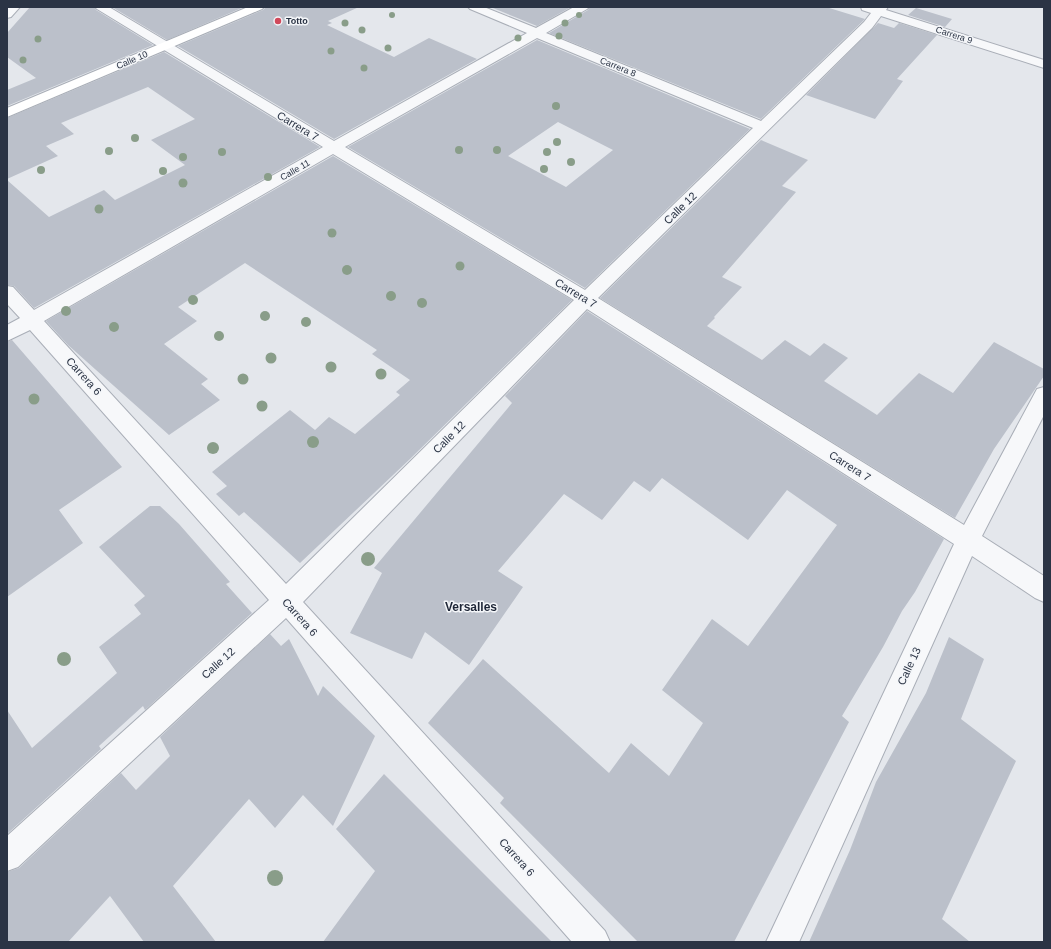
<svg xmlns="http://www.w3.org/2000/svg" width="1051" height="949" font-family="Arial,sans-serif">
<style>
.building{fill:#bbc0ca;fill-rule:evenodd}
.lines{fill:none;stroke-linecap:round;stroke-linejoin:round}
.pedestrian-casing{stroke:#a9aeb7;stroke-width:2}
.minor-casing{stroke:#a9aeb7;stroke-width:2}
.secondary-casing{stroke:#a9aeb7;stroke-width:2}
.pedestrian{fill:#f7f8fa;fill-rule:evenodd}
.minor{fill:#f7f8fa;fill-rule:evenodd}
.secondary{fill:#fff;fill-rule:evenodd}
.tree{fill:#899d89}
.poi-dot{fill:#d1495b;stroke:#f4f6f9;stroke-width:1.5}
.labels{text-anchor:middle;stroke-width:3;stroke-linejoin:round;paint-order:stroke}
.far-poi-label{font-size:9px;font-weight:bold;fill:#2b3445;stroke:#f4f6f9;text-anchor:start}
.far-street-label{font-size:9px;fill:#2b3445;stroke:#f4f6f9}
.street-label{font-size:11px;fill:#2b3445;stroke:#f4f6f9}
.neighbourhood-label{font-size:12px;font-weight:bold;fill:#1d2536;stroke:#f4f6f9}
</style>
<rect width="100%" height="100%" fill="#e4e7ec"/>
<!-- building -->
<path class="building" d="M30,7H94L96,10L153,45L7,106V90L36,78L7,57V33Z
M112,7H244L167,40Z
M266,7H359L328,21L332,23L327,25L394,57L429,38L477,59L334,139L178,46L263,10Z
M493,7H571L537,26L493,8Z
M590,7H826L865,19L761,119L549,33L588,10Z
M916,8L952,19L945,27L908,15Z
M878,23L894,28L899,23L937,35L897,79L903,81L875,119L806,95Z
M537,40L750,129L585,288L348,147ZM558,122L613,150L566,187L508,156Z
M164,52L320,147L34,308L14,286L7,285V180L49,217L104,190L115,200L185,165L151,140L195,119L148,87L61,123L74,134L46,146L58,156L7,179V118Z
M761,140L808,160L782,186L796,192L722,277L742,287L714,317L715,318L707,326L762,360L785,340L810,356L824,343L848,358L824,381L877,415L919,373L953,393L994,342L1044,369V376L994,449L955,518L600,298Z
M333,156L572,300L410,459L300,563L244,512L239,516L216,494L227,486L212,472L290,410L315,430L329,417L355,434L400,395L396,392L410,380L372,354L377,350L245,263L178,307L197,321L164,344L208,379L201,384L220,400L169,435L68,345L46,321Z
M587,311L944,539L915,592L902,611L883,647L842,716L849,722L734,942H638L500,803L504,798L428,723L483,659L609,773L631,743L669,776L703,723L662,690L712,619L748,646L837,525L787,490L748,540L662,478L650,492L634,481L602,520L564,494L498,571L523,587L469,665L425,632L412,659L350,633L382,573L374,568L512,403L505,396Z
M12,340L122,467L59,510L83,543L7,597V342Z
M150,506H160L179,524L230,582L226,584L252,613L145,710L143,706L99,746L101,749L7,834V710L32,748L117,673L99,647L141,614L134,605L145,596L99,547Z
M270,634L281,646L289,639L318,696L323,686L375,736L333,826L303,795L275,828L249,799L173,886L216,942H144L110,896L68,942H7V872L19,868L121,773L136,790L170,756L160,737Z
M949,637L984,659L961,719L1016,761L942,919L970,942H809L850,850L876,782L926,693Z
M384,774L552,942H323L375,871L336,829Z"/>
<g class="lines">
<!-- pedestrian casing -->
<g class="pedestrian-casing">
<path id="pedestrian" d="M8,7H20L11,17L7,18Z"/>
</g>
<!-- minor casing -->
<g class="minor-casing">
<path id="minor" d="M95,7H109L334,141L527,33L470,9L468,7H484L536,28L574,7H589L587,9L546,33L761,121L864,22L871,13L862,10L861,7H888L886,10L1044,60V68L881,16L872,28L598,298L964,525L1037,389L1044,387V415L982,536L1044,576V602L1035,598L972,556L799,942H766L954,544L587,309L303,602L605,931L610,942H572L286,618L18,867L7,871V836L269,600L30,330L7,341V325L20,318L7,304V286L13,287L34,310L323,147L97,9ZM537,38L753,128L585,290L345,147ZM333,154L574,300L286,584L44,321Z"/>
</g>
<!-- secondary casing -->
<g class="secondary-casing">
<path id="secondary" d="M248,7H264L262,9L7,117V108Z"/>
</g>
<!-- pedestrian -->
<use href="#pedestrian" class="pedestrian"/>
<!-- minor -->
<use href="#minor" class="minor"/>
<!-- secondary -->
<use href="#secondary" class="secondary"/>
</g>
<!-- trees -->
<g class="tree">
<circle cx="392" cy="15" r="3"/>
<circle cx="579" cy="15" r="3"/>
<circle cx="345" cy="23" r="3.5"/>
<circle cx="565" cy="23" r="3.5"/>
<circle cx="362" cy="30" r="3.5"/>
<circle cx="559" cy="36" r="3.5"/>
<circle cx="518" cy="38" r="3.5"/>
<circle cx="38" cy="39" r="3.5"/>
<circle cx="388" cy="48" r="3.5"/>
<circle cx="331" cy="51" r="3.5"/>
<circle cx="23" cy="60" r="3.5"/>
<circle cx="364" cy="68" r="3.5"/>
<circle cx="556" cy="106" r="4"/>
<circle cx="135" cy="138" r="4"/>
<circle cx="557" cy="142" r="4"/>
<circle cx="459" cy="150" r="4"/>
<circle cx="497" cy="150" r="4"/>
<circle cx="109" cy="151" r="4"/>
<circle cx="222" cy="152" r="4"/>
<circle cx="547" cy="152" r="4"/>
<circle cx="183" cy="157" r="4"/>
<circle cx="571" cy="162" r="4"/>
<circle cx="544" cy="169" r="4"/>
<circle cx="41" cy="170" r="4"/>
<circle cx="163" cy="171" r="4"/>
<circle cx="268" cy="177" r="4"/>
<circle cx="183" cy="183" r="4.5"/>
<circle cx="99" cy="209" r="4.5"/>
<circle cx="332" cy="233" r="4.5"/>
<circle cx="460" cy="266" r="4.5"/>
<circle cx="347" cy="270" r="5"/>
<circle cx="391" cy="296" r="5"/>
<circle cx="193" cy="300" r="5"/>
<circle cx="422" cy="303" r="5"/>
<circle cx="66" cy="311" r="5"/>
<circle cx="265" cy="316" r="5"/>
<circle cx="306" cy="322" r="5"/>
<circle cx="114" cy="327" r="5"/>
<circle cx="219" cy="336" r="5"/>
<circle cx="271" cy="358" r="5.5"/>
<circle cx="331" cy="367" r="5.5"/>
<circle cx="381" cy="374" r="5.5"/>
<circle cx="243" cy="379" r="5.5"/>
<circle cx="34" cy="399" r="5.5"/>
<circle cx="262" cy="406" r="5.5"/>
<circle cx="313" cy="442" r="6"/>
<circle cx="213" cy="448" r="6"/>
<circle cx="368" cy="559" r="7"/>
<circle cx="64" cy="659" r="7"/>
<circle cx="275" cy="878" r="8"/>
</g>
<!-- markers -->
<circle class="poi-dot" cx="278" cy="21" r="4"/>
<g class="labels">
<!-- far-poi labels -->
<g class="far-poi-label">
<text x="286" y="24">Totto</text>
</g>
<!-- far-street labels -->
<g class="far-street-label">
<text transform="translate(954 35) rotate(18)" y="3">Carrera 9</text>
<text transform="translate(132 60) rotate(-23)" y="3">Calle 10</text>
<text transform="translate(618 67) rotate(22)" y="3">Carrera 8</text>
<text transform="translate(295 170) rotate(-30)" y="3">Calle 11</text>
</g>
<!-- street labels -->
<g class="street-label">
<text transform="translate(298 126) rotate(31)" y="4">Carrera 7</text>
<text transform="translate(680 208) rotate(-44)" y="4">Calle 12</text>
<text transform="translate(576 293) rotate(31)" y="4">Carrera 7</text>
<text transform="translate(84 376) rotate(48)" y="4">Carrera 6</text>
<text transform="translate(449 437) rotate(-45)" y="4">Calle 12</text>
<text transform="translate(850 466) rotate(32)" y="4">Carrera 7</text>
<text transform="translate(300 617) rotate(48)" y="4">Carrera 6</text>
<text transform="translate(218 663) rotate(-42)" y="4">Calle 12</text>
<text transform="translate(909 666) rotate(-65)" y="4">Calle 13</text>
<text transform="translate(517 857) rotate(48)" y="4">Carrera 6</text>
</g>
<!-- neighbourhood labels -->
<g class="neighbourhood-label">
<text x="471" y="611">Versalles</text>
</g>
</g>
<!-- border -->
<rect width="1051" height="949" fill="none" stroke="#2b3445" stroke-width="16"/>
</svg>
